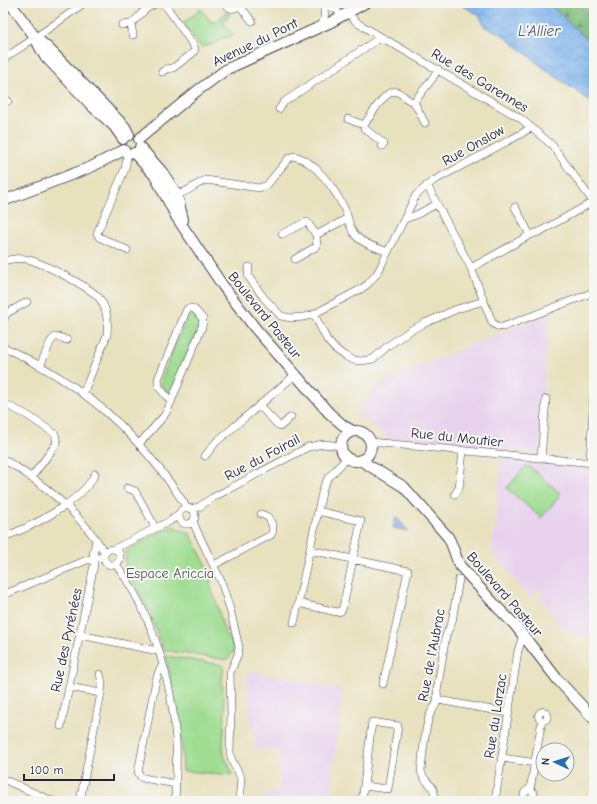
<svg xmlns="http://www.w3.org/2000/svg" width="597" height="804" font-family="'Comic Neue',sans-serif">
<style>
.built{fill:#e8d2ee}
.grass{fill:url(#grass-dots);stroke:#608066}
.forest{fill:url(#forest-firs);stroke:#506f5c}
.green{fill:#9fdd92;stroke:#608066}
.water{fill:url(#water-waves);stroke:#506b94}
.lines{fill:none;stroke-linecap:round;stroke-linejoin:round}
.street-casing{stroke:#403f4f;stroke-width:8}
.secondary-casing{stroke:#403f4f;stroke-width:12}
.street{stroke:#fff;stroke-width:7}
.secondary{stroke:#fff;stroke-width:10}
.labels{text-anchor:middle;stroke-width:4;stroke-linejoin:round;paint-order:stroke}
.street-label{font-size:14px;fill:#22223b;stroke:#f6f6f2}
.park-label{font-size:14px;fill:#485a55;stroke:#f6f6f2}
.water-label{font-size:15px;font-style:italic;fill:#435579;stroke:#f6f6f2}
</style>
<defs>
<pattern id="grass-dots" width="8" height="8" patternUnits="userSpaceOnUse"><rect width="8" height="8" fill="#9fdd92"/><path d="M2 2h.1M6 6h.1" fill="none" stroke="#89bd7f" stroke-width="1.8" stroke-linecap="round"/></pattern>
<pattern id="forest-firs" width="22" height="20" patternUnits="userSpaceOnUse"><rect width="22" height="20" fill="#7fbc7c"/><path d="M5 1l3.5 6h-7zM16 11l3.5 6h-7z" fill="#689867"/></pattern>
<pattern id="water-waves" width="16" height="10" patternUnits="userSpaceOnUse"><rect width="16" height="10" fill="#7fb4ed"/><path d="M0 5q4-4 8 0t8 0" fill="none" stroke="#6d9acc"/></pattern>
</defs>
<rect width="100%" height="100%" fill="#f6f6f2"/>
<filter id="ink" filterUnits="userSpaceOnUse"><feTurbulence type="fractalNoise" baseFrequency=".025" numOctaves="2"/><feDisplacementMap in="SourceGraphic" scale="8" xChannelSelector="R" yChannelSelector="G"/><feConvolveMatrix kernelMatrix="1 2 1 2 8 2 1 2 1" color-interpolation-filters="sRGB"/></filter>
<filter id="wash" filterUnits="userSpaceOnUse"><feTurbulence type="fractalNoise" baseFrequency=".012" numOctaves="4" result="noise"/><feDisplacementMap in="SourceGraphic" scale="16" xChannelSelector="R" yChannelSelector="G"/><feGaussianBlur stdDeviation="0.9" result="paint"/><feColorMatrix in="noise" values="0 0 0 0 0 0 0 0 0 0 0 0 0 0 0 0 0 1.4 0 .05"/><feComposite in="paint" operator="in"/></filter>
<g filter="url(#wash)">
<rect width="100%" height="100%" fill="#e8e1be"/>
<!-- built -->
<path class="built" d="M549,315L539,454L388,438L356,413L375,388L392,378L492,336Z
M501,459L594,467V638L575,635L570,629L566,632L553,617L555,615L538,596L543,594V589H540L530,597H528L521,588V586L491,551L495,528Z
M248,671L343,689L329,801H263V796H270L271,791L279,792L280,751L254,749L255,732L250,730L247,672Z"/>
<!-- grass -->
<path class="grass" d="M190,313H193L200,320L199,326L172,392L167,393L162,386L161,380L188,314Z"/>
<!-- forest -->
<path class="forest" d="M548,3H594V46Z"/>
<!-- green -->
<path class="green" d="M201,9L211,22H215L227,12L230,15L223,21L233,35L230,37H224L214,44L201,47L183,23Z
M526,466L530,467L561,494L541,518L507,488Z
M173,526L180,530L189,532L212,576L210,582L212,592L215,598L226,637L232,642L234,652L226,660L163,650L151,615L125,568L126,552L133,546Z
M166,656L224,665L222,682L225,711L223,748L224,755L233,775L183,771L181,729Z"/>
<!-- water -->
<path class="water" d="M458,3H548L594,46V104L549,72L500,33L485,27L479,15Z
M396,517L408,531L393,528Z"/>
</g>
<g filter="url(#ink)">
<g class="lines">
<!-- street casing -->
<g class="street-casing">
<path id="street" d="M138,3L146,9L155,4L160,3L166,6L193,45L195,49L193,53L173,68L166,69L162,72
M225,3C230,10 233,10 239,5
M242,3L239,5L252,21
M323,3L337,10
M351,16L352,18L359,24L520,118L552,145L594,203
M131,24L133,35
M122,25L131,24L146,9
M321,27C325,18 326,12 322,3
M3,59C31,41 57,23 84,3
M3,100L8,101
M414,102L425,123
M279,109L284,102L381,37
M348,119L364,125
M382,146L384,144L364,128V125L366,122C372,114 386,88 397,92C403,94 407,101 414,102L432,79L438,69
M427,185L471,268L492,322C495,326 498,327 503,327L594,292
M173,196C186,194 195,184 206,180L259,188L267,185L289,158L294,156C316,161 336,191 345,210C349,219 349,229 356,236C363,244 378,248 388,252
M515,207L530,235
M405,219L416,215L437,204
M282,234L306,222L308,223L316,235
M127,250L99,237L97,233L125,169L128,153
M295,259L317,246L316,235L348,218
M3,261C12,259 21,257 30,260C44,264 92,288 100,299C108,310 108,323 107,335L83,394
M249,267L248,276L264,298L281,316L291,318L304,317L314,314L361,289L368,284L378,272L416,195L433,181L521,134L531,127
M471,268L530,235L539,232L593,202
M314,314L327,340L334,348L345,356L353,360L361,361L373,359L389,345L411,330L425,323L457,309L484,301
M3,321L7,313L27,302
M3,347C51,369 97,399 133,438C152,458 169,480 184,503L186,508
M40,366L51,341L55,337H59L67,340
M3,403L27,415L55,434L57,443L31,478
M259,405L278,425L281,426L291,417
M370,442L594,463
M139,444L164,416L168,409L202,327L203,319C198,314 194,305 187,309L158,379L159,387L171,402
M205,456L216,442L295,375
M541,458L546,399
M3,459C41,481 82,515 105,553
M590,463L594,391
M127,488L135,491L153,523V529
M455,494L459,488L463,451
M179 516a8 8 0 1 1 16 0a8 8 0 1 1-16 0Z
M191,509L199,507L212,498L308,447L323,444L341,446
M193,521L196,529L221,581L230,609L239,647L238,654L230,673L231,713L230,752L232,761L241,778L239,801
M3,537C30,528 83,501 95,474
M104 557a8 8 0 1 1 16 0a8 8 0 1 1-16 0Z
M114,549L170,521L179,514
M310,550L408,571L383,684
M116,564C152,614 172,679 176,740C177,761 176,781 175,801
M214,565L271,535C275,528 272,524 268,517L261,514
M3,595L87,560L103,557
M298,603L337,612L341,611L343,607L361,521L318,511
M294,623L323,488L328,478L347,458
M80,635L158,651
M162,666L159,671L156,680L138,772L140,776L143,778L176,784
M100,674L102,683L101,693
M69,687L101,693L80,801
M438,700L509,713
M538.5 716a4.5 4.5 0 1 1 9 0a4.5 4.5 0 1 1-9 0Z
M61,726L94,565L93,555L96,540
M502,758L543,764
M3,779L52,801
M530,790L542,720
M524 795a5 5 0 1 1 10 0a5 5 0 1 1-10 0Z
M362,801L372,722L398,726L388,789L364,786
M434,801C437,782 424,785 421,771C423,753 424,734 429,717C433,705 439,708 437,691L446,635L452,622L459,579
M495,801L518,651L523,635"/>
</g>
<!-- secondary casing -->
<g class="secondary-casing">
<path id="secondary" d="M10,3L35,37L47,47L125,127L129,135
M36,40L44,55L93,107L114,126L123,139
M139,139L197,91L227,69L331,22L365,3
M140,147L163,173L177,195L183,220
M134,153L155,176L177,218L223,286L255,328L329,413L344,426L353,431
M3,201L91,167L124,150
M341 446a15 15 0 1 1 30 0a15 15 0 1 1-30 0Z
M360,460L404,487L448,537C454,547 455,557 460,566L498,608L515,625L558,680L594,719"/>
</g>
<!-- street -->
<use href="#street" class="street"/>
<!-- secondary -->
<use href="#secondary" class="secondary"/>
</g>
</g>
<g class="labels">
<!-- street labels -->
<g class="street-label">
<text transform="translate(255 42) rotate(-26)" y="5">Avenue du Pont</text>
<text transform="translate(480 80) rotate(31)" y="5">Rue des Garennes</text>
<text transform="translate(473 145) rotate(-29)" y="5">Rue Onslow</text>
<text transform="translate(265 315) rotate(51)" y="5">Boulevard Pasteur</text>
<text transform="translate(457 437) rotate(6)" y="5">Rue du Moutier</text>
<text transform="translate(262 457) rotate(-28)" y="5">Rue du Foirail</text>
<text transform="translate(505 594) rotate(49)" y="5">Boulevard Pasteur</text>
<text transform="translate(66 640) rotate(-78)" y="5">Rue des Pyrénées</text>
<text transform="translate(431 655) rotate(-79)" y="5">Rue de l'Aubrac</text>
<text transform="translate(495 716) rotate(-81)" y="5">Rue du Larzac</text>
</g>
<!-- park labels -->
<g class="park-label">
<text x="170" y="578">Espace Ariccia</text>
</g>
<!-- water labels -->
<g class="water-label">
<text x="539" y="36">L'Allier</text>
</g>
</g>
<!-- margin -->
<rect width="597" height="804" fill="none" stroke="#f6f6f2" stroke-width="16"/>
<!-- north arrow -->
<g transform="translate(555 762) rotate(274)"><circle r="19" fill="#f6f6f2" stroke="#a1a1a9"/>
<path d="M0-3L7 15L0 10L-7 15Z" fill="#1f6fb2"/>
<text y="-6" font-size="11" font-weight="bold" text-anchor="middle" fill="#22223b">N</text>
</g>
<!-- scale -->
<path d="M24 774v6h90v-6" fill="none" stroke="#22223b" stroke-width="2"/>
<text x="30" y="774" font-size="12" fill="#22223b" stroke="#f6f6f2" stroke-width="3" paint-order="stroke">100 m</text>
</svg>
